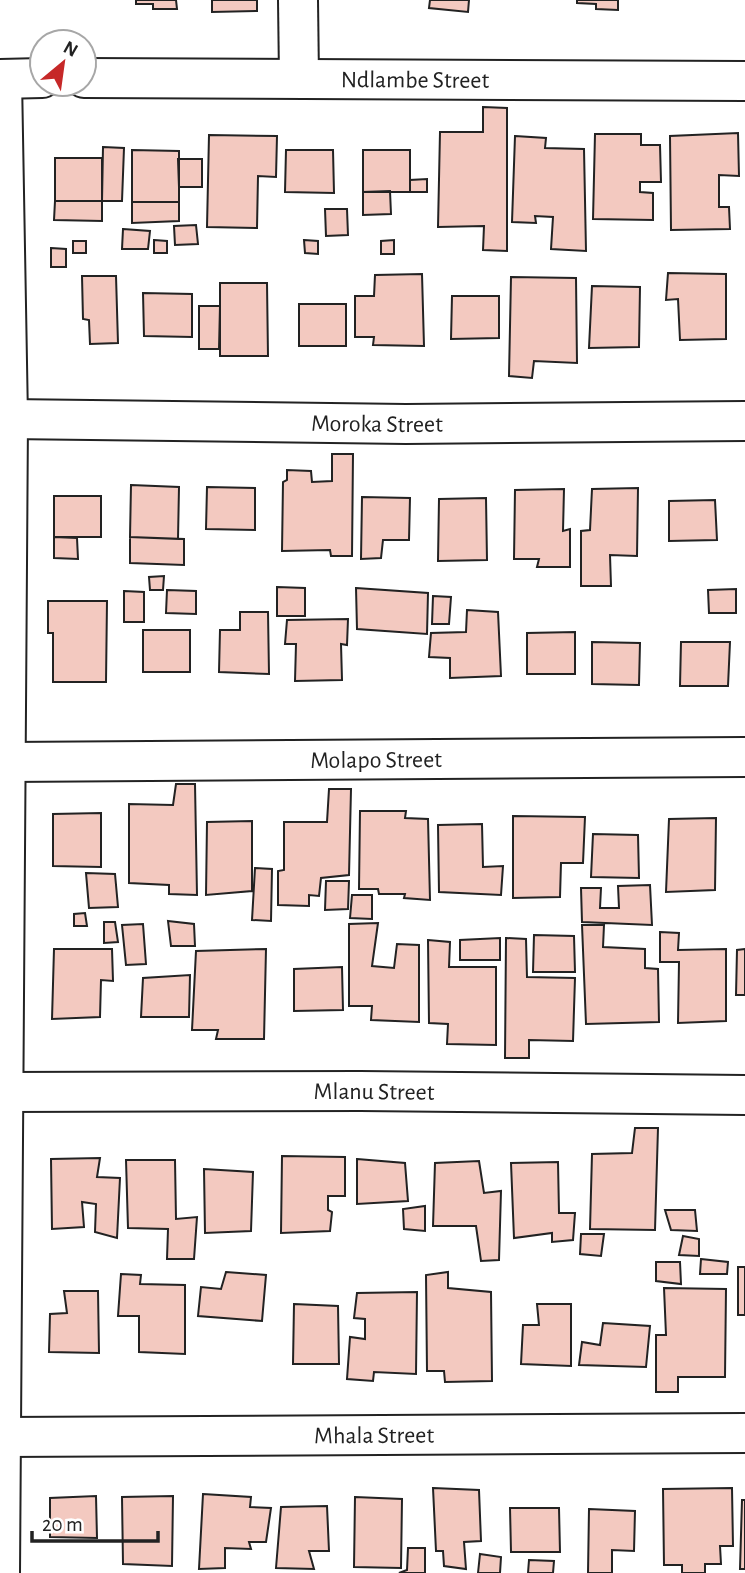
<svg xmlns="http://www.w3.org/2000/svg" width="745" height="1573" font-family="'Alegreya Sans',sans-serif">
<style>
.building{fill:#f3c9c0;stroke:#222;stroke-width:2}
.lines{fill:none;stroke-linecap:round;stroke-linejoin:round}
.minor-casing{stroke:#222;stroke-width:42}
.minor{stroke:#fff;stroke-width:38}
.labels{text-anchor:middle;stroke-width:5;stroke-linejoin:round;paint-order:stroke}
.street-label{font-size:24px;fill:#222;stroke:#fff}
</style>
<rect width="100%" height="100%" fill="#fff"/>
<!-- building -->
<path class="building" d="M136,0H176L177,9H153V4H136Z
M212,0H257V11L212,12Z
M430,0H469L468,12L429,8Z
M577,0H618V10L596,9V4L577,3Z
M483,107L507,108V251L483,250L484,226L438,227L440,132H483Z
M738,133L739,176L719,175V207H729L730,229L671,230L670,136Z
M595,134H641V145H660L661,182H640V192L653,193V220L593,219Z
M209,135L277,136L276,177L258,176L257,228L207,227Z
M515,136L546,138L545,148L584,149L586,251L551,249L553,217L535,216L536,223L512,222Z
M103,147L124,148L122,201H102Z
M132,150L179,151V202H132Z
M286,150H333L334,193L285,192Z
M363,150H410V192H363Z
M55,158H102V201H55Z
M178,159H202V187H179Z
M427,179V192H410V180Z
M390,191L391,214L363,215V192Z
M55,201H102V221L54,220Z
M132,202H179V221L132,223Z
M325,209H347L348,235L326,236Z
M196,225L198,244L175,245L174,226Z
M123,229L150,231L148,249H122Z
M154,240L167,241V253H154Z
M304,240L318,241V254L305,253Z
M394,240V254H381V241Z
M73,241H86V253H73Z
M51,248L66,249V267H51Z
M668,273L726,274V339L680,340L678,299L666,300Z
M422,274L424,346L373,345L374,337H355V296H374L375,275Z
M82,276H116L118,343L90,344L89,320L83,319Z
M511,277L576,278L577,363L534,361L532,378L509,376Z
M220,283H267L268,356H220Z
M592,286L640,287L639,347L589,348Z
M143,293L192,294V337L144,336Z
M452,296H499V338L451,339Z
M299,304H346V346H299Z
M199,306H220L219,349H199Z
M332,454H353L352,556H331L330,550L282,551L283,482L287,480V470L311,471L312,482L332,481Z
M131,485L179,487L178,539L130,537Z
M207,487L255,488V530L206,529Z
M638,488L637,556L610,555L611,586H581V531L590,530L592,489Z
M564,489L563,531L570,529V567H537L539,559H514L515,490Z
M54,496H101V537H54Z
M362,497L410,498L409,540H383L381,558L361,559Z
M486,498L487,560L438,561L439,499Z
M715,500L717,540L669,541V501Z
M54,537L77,538L78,559L54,558Z
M130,537L184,539V565L130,563Z
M164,576L163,590H150L149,577Z
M277,587L305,588V616H277Z
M356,588L428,593L427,634L357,629Z
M736,589V613H709L708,590Z
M167,590L196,591V614L166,613Z
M124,591L144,592V622H124Z
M433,596L451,597L449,624H432Z
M48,601H107L106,682H53V633H48Z
M467,610L498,612L501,676L450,678V658L429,657L431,633L466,632Z
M240,612H268L269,674L219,672L220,630H240Z
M348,619L347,645L341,644L342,680L295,681L296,644H285L287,620Z
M143,630H190V672H143Z
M575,632V674H527V633Z
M592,642L640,643L639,685L592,684Z
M681,642H730L728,686H680Z
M176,784H195L197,895L169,894V885L129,883V804L173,805Z
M329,789H351L349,875L321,878L319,896L309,895V906L278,905V871L284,870V822H327Z
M360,811H406L405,818L428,819L430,900L404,898L405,894H379L378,889H359Z
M101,813V867L53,866V814Z
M513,816L585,817L583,863H561L560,897L513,898Z
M716,818L715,890L666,892L669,819Z
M252,821V891L206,895L207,822Z
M482,824L483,867L503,866L501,895L439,892L438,825Z
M593,834L638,835L639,878L591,877Z
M255,868L272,869L271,921L252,920Z
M86,873L115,874L118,907L89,908Z
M326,881H349L348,909L325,910Z
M650,885L652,925L582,922L581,888H601L600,908H619L618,886Z
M352,895H372V919L350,918Z
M85,913L87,926H74V914Z
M168,921L194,924L195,946H171Z
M104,922H115L118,942L104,943Z
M378,923L372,966L394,968L397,944L419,945V1022L371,1020L372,1006H349V924Z
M143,924L146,964L126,965L122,925Z
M582,925H604L603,947L645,949V968L658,969L659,1022L586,1024Z
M660,932L679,933L678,950L726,949V1021L678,1023L679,962H660Z
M534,935L574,936L575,972H533Z
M500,938V960H460V940Z
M506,938L526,939L527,977L575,978L573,1041L529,1040V1058H505Z
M428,940L450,942L449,967H496V1045L447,1044L448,1024L429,1023Z
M54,949H112L113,981L101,980L100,1017L52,1019Z
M266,949L264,1039H216L218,1030H192L196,951Z
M745,949V995H736L737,950Z
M342,967L343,1010L294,1011V969Z
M190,975L189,1017H141L143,978Z
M635,1128H658L655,1230L590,1229L592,1154L632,1153Z
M282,1156L345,1157V1196H328V1210L332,1212L330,1231L281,1233Z
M100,1158L97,1177L120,1178L117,1238L95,1232L96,1204L82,1202L84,1227L52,1229L51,1159Z
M357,1159L405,1163L408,1201L357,1204Z
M126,1160H175L176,1219L197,1217L194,1259H167L168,1229L128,1228Z
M479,1161L484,1193L501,1191L499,1260L481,1261L476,1226H433L435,1163Z
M558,1162L559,1213H575L573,1240L552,1242V1233L514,1238L511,1163Z
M204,1169L253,1172L251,1231L205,1233Z
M425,1206V1231L404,1229L403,1209Z
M665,1210H695L697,1231L671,1230Z
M581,1234H604L601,1256L580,1254Z
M683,1236L699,1239V1256L679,1255Z
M701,1259L728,1262L727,1274H700Z
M656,1262H680L681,1284L656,1281Z
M738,1267H745V1315H738Z
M226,1272L266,1275L262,1321L198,1316L201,1287L221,1289Z
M448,1272V1288L491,1292L492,1381L445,1382L444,1371H427L426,1275Z
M121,1274L141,1275L140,1284L185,1285V1354L139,1352V1316H118Z
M664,1288L726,1289L725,1377H678V1392H656V1335H666Z
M64,1291H98L99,1353L49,1352L50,1314L67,1313Z
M417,1292L416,1374L374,1372L373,1381L347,1379L350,1337L365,1339V1319L354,1318L357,1293Z
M294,1304L338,1306L339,1364H293Z
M537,1304H571V1366L521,1364L523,1325H539Z
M603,1323L650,1326L646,1367L579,1365L582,1342L600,1345Z
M433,1488L479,1490L481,1541L464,1542L466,1569L444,1566L443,1551H436Z
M732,1488L733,1546H720L721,1564H705V1573H682V1565H664L663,1489Z
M203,1494L251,1497L250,1507L271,1508L266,1542H249L251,1549L225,1548V1568L199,1569Z
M96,1496L97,1538L50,1537V1498Z
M173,1496L172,1566L123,1564L122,1497Z
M355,1497L402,1499L401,1568L354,1567Z
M742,1500H745V1569H740Z
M327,1506L329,1551H309L314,1569L276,1568L281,1507Z
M510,1508H559L560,1552H511Z
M589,1509L635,1511L634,1551L612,1550V1573H588Z
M408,1548H425V1573H399L407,1570Z
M480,1554L501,1557L500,1573H478Z
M529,1560L554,1561L553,1573H528Z"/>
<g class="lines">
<!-- minor casing -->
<g class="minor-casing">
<g id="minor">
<path d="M298,0L299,77"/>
<path id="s1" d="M84,78L745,81"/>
<path d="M0,79L42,78"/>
<path id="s2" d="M8,419L406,424L745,421"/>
<path id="s3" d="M7,762L745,757"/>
<path id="s4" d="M5,1092L360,1091L745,1095"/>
<path id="s5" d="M3,1437L745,1433"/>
<path d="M0,1573L8,419L2,79"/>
</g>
</g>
<!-- minor -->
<use href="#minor" class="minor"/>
</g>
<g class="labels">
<!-- street labels -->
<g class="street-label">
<text dy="8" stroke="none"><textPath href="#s1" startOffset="331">Ndlambe Street</textPath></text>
<text dy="8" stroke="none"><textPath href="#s2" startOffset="369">Moroka Street</textPath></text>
<text dy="8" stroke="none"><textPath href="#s3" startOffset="369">Molapo Street</textPath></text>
<text dy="8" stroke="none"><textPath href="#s4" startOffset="369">Mlanu Street</textPath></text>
<text dy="8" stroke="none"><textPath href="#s5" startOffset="371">Mhala Street</textPath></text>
</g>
</g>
<!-- north arrow -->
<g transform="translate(63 63) rotate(29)"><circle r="33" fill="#ffffff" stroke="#a7a7a7" stroke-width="2"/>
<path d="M0-5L12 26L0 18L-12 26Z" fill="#c62828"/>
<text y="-10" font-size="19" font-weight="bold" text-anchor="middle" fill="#222222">N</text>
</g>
<!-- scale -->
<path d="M32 1531v10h126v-10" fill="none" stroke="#222222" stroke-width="3.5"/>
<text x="42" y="1531" font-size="21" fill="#222222" stroke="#ffffff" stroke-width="5" paint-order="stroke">20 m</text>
</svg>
